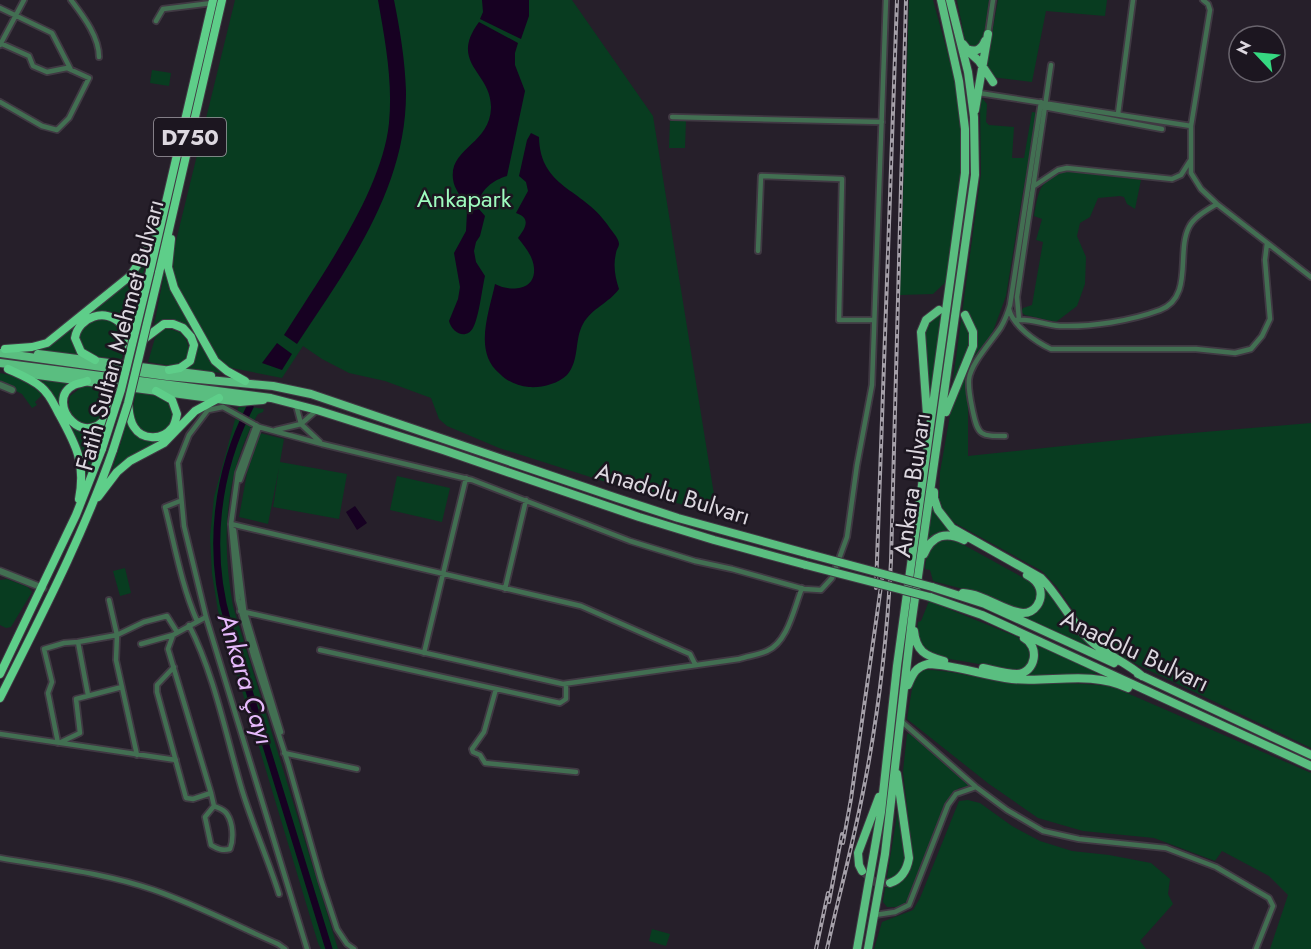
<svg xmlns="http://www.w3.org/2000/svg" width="1311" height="949" font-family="Jost,sans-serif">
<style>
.green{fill:#083c20}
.water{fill:#170122}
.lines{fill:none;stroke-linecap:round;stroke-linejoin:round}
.river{stroke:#170122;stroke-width:7}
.primary-tunnel{stroke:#413b45;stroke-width:8;stroke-dasharray:8 4;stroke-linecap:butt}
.minor-casing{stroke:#403943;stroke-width:8}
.tertiary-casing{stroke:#403943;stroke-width:9}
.primary-casing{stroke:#403943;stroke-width:10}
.trunk-casing{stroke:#403943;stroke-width:10}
.minor{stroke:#426f52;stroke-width:4.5}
.tertiary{stroke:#426f52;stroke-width:6}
.primary{stroke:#5abe80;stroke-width:8}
.trunk{stroke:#5ece89;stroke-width:8}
.rail-casing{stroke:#a5a0a9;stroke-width:4}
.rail{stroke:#1c1620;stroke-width:1.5;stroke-dasharray:4.5;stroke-linecap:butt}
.primary-bridge-casing{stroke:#403943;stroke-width:10;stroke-linecap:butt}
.trunk-bridge-casing{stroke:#403943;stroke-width:10;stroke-linecap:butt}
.primary-bridge{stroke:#5abe80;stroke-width:8}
.trunk-bridge{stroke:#5ece89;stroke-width:8}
.labels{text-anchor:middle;stroke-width:5;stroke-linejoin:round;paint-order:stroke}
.shield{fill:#1c1620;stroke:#a39ea6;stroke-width:1.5}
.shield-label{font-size:22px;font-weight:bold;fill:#ddd8e0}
.park-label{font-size:24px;fill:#9efbbe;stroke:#1c1620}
.street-label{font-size:24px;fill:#ddd8e0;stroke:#1c1620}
.water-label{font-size:26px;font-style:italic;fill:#e5bafb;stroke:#1c1620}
</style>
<rect width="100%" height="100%" fill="#261f2a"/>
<!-- green -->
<path class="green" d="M235,0H572L653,116L717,513L656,498L499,448L447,426L439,419L431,398L385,381L349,373L322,359L303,346L282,378L227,367L210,349L173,275L174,249Z
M909,0H933L955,80L962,136L961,177L949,279L933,294L900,295Z
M957,0H989L983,43L974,49L968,45L965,40Z
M998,0H1107L1105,16L1046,11L1032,82L991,77L986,66Z
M152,70L171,73L169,86L150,83Z
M982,98L987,104L986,122L989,125L1014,127L1012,158H1024L1032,112L1038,113L1022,197L1006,296L992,334L968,376V456L1157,436L1311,423V748L1140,666L1101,646L1087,631L1057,587L1042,571L953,522L944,512L939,498L940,472L952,404L975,334L974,324L967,313L971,339L952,387L981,174L980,101Z
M670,119L686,120L685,148H669Z
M1069,170L1141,180L1135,209L1127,204L1124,197L1120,196L1098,198L1090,217L1080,223L1077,236L1086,257L1085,284L1077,306L1056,322L1025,315L1021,312L1023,308L1032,305L1043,242L1036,240L1042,219L1034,216C1039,187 1040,180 1069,170Z
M146,261L130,331L121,320L92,315L74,333L83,357L27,351L47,345L77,324L137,274Z
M165,270C171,294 204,357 222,373L186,369C204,347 198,329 172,319L154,325Z
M943,312L931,395C928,377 915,326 934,315C937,314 940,313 943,312Z
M99,319C123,320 126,339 122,359C100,356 84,360 78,335C84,326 89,322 99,319Z
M163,329C179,329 188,335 189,352C181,372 166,364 148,362L157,331Z
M0,373C17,376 30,381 42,395L35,402L37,405L32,408L22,394L0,383Z
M36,376L75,381L66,389V417L95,429L106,424L87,479C82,437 59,412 36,379Z
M83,386L112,388C109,397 107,414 100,420C85,434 64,417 70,396Z
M136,391C149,395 163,396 173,406C178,435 142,445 134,419C131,411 135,400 136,391Z
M239,405L264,409L263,412L258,414C224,473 221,541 233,606L338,949H321L318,943L218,611L212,574L210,537L214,497Z
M127,423L135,432L166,437C149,453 129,453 111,474Z
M260,433L284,439L280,462L347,474L339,519L273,507L279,468L268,524L239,517L247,473Z
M397,476L450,488L442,522L390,510Z
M932,504L942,521L958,535C946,530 938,532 927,539Z
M941,538L955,540L1031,582L1037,594L1033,606L1027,609L1018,610L978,593L933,581L930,570L925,569C927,551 928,550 941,538Z
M125,568L131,593L120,596L113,571Z
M1036,577L1096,649V650L1025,617L1038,609Z
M7,579L28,587L32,592L11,627L6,628L0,625V580Z
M929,601L1022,639C1032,652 1035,669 1014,670L932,656L921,646L917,632L918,622L921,621Z
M1039,646L1096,672L1095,675L1023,676L1037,660L1036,648Z
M923,670C945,669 965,676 987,678C1028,683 1070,682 1111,686L1311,773V949H1270L1288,895L1269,876L1222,851L1215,861L1154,838L1083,831L1038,818L989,784L907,719L914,677Z
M912,733L971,786L959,788L947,800L914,889L905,904L896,907H887L883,902L898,809L906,855L905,864L892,885L899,883L908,876L913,861L903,771L907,734Z
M968,800L980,803L1012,826L1040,841L1072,851L1109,855L1151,863L1170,879L1168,894L1173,904L1140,941L1146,949H874L882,922L913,910L920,898L959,801Z
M652,929L670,934L666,946L649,941Z"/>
<!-- water -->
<path class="water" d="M378,0H394C400,30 405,60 406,91C407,188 348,267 297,344L284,335C321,276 382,192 389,123C393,81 385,40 378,0Z
M482,0H529V16L521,39L480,19L483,12Z
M479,22L518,43L515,53V65L525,91L507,176C493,180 480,190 478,205L467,208C463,198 454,190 453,179C449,148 490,144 491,108C492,72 448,64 479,22Z
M531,133L539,137C540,188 582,188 607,224C610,229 619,238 619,244C619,247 616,250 616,253C613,265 615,277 619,289C609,303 592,308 583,324C574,340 580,360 567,375C558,384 541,388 529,387C518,386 508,382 500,374C473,352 489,313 495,284C510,292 536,291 534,268C533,256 525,247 518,238C525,229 532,218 516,213L528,191L526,182L519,176L527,140Z
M479,209L485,216L480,236L476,242L474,251L476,262L485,276C482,289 479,317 473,328C466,340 452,333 449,321L458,299L460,287L454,253L466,231L467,212Z
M277,343L292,354L282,370L262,363Z
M355,506L367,523L357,530L346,512Z"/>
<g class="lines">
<!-- river -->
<path class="river" d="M250,407C216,473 207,551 228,623L329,949"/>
<!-- primary-tunnel -->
<path class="primary-tunnel" d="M862,871L875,882L890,883"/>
<!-- minor casing -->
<g class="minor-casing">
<path id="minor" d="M71,0C83,16 99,36 99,57
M1203,0L1208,4L1210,10L1191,126V173L1201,189L1217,204L1311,277
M0,8L52,33L71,70
M156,21L163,9L212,3
M988,34L993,0
M0,43L29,56L33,66L47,72L67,68L89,78L69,118L57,130L42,126L0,102
M0,45L24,0
M979,93L1191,126
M1044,107L1162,129
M1118,114L1133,0
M672,117L882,122
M1034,186L1058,170L1067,168L1172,179L1181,175L1190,161
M758,251L761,176L842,179L839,320H874
M1009,309C1013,326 1036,342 1051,349H1196L1235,353L1251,349L1262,336L1270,319L1265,260L1267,243
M1015,320C1031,318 1044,325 1060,326C1092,327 1130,321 1160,310C1194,297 1176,252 1189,227C1194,217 1207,210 1217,204
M1019,320L1017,297L1051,65
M317,410L301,424L320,442
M256,425L238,473L231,524L238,600L253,655L288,763L321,880L337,929L347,944L354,949
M276,430L301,424L296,405
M1005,436C981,436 978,436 973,412C971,402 968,390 969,379C971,363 992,341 1001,327C1005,320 1008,312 1010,305L1041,102
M240,480L259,427
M180,501L165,507C175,546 181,584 197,621
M231,524L581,606L690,654L695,664
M234,530L244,610L281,732
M505,589L526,500
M109,600L117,635L116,660L137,755
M240,611L563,684L739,659C748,656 758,655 767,651C788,642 794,608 802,588
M206,617L173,635L168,649L211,793L214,806L205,817L211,845C218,849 222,851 230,849C234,839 233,823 227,814C224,809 218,808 214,806
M189,625C215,676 226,736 242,790C253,826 268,859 279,894
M78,642L88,695
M141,644L173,635
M320,650L560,703L566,699V684
M424,653L466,478
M174,667L157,685V692L186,798L193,799L211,793
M496,689L484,732L472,749L473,752L480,755L485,763L576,772
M901,721L976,787L1007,810L1043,831L1079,839L1166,848L1216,867L1269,898L1273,906L1256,949
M0,734L176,760
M61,742L80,733L76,699L122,687
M58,743L48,693L52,682L44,649L64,643L78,642L117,635L144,622L167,616L177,632
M284,753L357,769
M0,858C51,867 105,873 154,890C197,905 237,926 278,944L285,949
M875,915L895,912L909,905L948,805L956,794L976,787
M307,949L206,617L184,526L178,463L189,435L208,410L223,407L259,427L322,444L472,480L630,541L695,561L732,569L804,589L821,590L832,578L847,537L857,465L872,385L886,0"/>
</g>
<!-- tertiary casing -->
<g class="tertiary-casing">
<path id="tertiary" d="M0,385L12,390
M0,571L43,588"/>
</g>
<!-- primary casing -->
<g class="primary-casing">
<path id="primary" d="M963,44L967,49C976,53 982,49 985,41
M968,51L979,61L993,82
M975,110L988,34
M0,353L167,376L273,386L311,394L617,498L678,518L809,554
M38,354L211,376
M0,363L271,398L317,410L443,450L639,517L714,540L806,565
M14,370L38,375L240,402L263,400
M946,412L973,346V332L965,315
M927,415L921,332L926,320L939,310
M934,492V498L938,510L952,528L1041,578C1060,597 1071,623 1091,641C1106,655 1126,662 1142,676
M924,554C932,535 946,531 964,540
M932,587L985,604L1114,663
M963,593C984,594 1005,612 1023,613C1035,613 1043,601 1040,589C1038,583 1033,578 1027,575
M930,597L982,615L1311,766
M914,631C916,651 925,656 944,661
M983,668C993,670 1006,674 1017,674C1036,673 1040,646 1024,638
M1138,674L1311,755
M908,685C913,673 916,667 928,664C957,665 984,676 1012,679C1050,683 1091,670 1128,688
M862,871L859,865L858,853L879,797
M890,883C902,879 907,870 909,858L897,774
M857,949L881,812L897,666L965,173V129L959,81L941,0
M868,949L885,854L912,619L975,175L974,117L968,72L950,0"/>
</g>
<!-- trunk casing -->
<g class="trunk-casing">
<path id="trunk" d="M171,239L168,267L174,288L215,361L227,371L245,381
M150,271L213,0
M159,273L222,0
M144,339L164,324H173L183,328L191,337L194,345L190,361L180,368L169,370
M5,349L32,347L47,343L130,276L144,255L159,215
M95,360L81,352L75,338C78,317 106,307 121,324C127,331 128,343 130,352
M8,369C19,374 32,379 41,387C50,394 54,405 59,414C76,445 86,463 79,499
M87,381C83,383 78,383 74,385C42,401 88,459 113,407
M128,403C129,411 129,420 134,427C142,440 162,441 172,428C175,425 176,419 177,414L172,400L156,391
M98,497L117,472L130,461L164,443L195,411L219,398
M0,674L76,515L102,449
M0,698C41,616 83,536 113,450"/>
</g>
<!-- minor -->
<use href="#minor" class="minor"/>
<!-- tertiary -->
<use href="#tertiary" class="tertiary"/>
<!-- primary -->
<use href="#primary" class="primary"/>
<!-- trunk -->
<use href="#trunk" class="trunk"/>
<!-- rail casing -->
<g class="rail-casing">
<path id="rail" d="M876,588L897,0
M843,843L851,799L882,579
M829,902L842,834
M816,949L828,893
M827,949C838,899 852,848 862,797C878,719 887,641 891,561L906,0"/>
</g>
<!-- rail -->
<use href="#rail" class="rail"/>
<!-- primary-bridge casing -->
<g class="primary-bridge-casing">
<path id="primary-bridge" d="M809,554L932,587
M806,565L930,597"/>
</g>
<!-- trunk-bridge casing -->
<g class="trunk-bridge-casing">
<path id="trunk-bridge" d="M102,449L121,390L150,271
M113,450L128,403L159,273"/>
</g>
<!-- primary-bridge -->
<use href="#primary-bridge" class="primary-bridge"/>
<!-- trunk-bridge -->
<use href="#trunk-bridge" class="trunk-bridge"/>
</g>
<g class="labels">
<!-- shield labels -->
<rect class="shield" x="154" y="118" width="72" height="38" rx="4.5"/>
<g class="shield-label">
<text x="190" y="145">D750</text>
</g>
<!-- park labels -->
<g class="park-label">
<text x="464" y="207">Ankapark</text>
</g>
<!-- street labels -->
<g class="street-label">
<text transform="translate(120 335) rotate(-75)" y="8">Fatih Sultan Mehmet Bulvarı</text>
<text transform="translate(912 485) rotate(-82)" y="8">Ankara Bulvarı</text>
<text transform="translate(673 494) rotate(17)" y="8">Anadolu Bulvarı</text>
<text transform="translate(1135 651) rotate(25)" y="8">Anadolu Bulvarı</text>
</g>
<!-- water labels -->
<g class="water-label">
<text transform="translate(246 679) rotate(73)" y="9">Ankara Çayı</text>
</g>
</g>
<!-- north arrow -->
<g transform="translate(1257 54) rotate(296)"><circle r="28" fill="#1c1620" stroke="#69646d" stroke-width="1.5"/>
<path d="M0-4.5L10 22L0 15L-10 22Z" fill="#36d881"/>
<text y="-9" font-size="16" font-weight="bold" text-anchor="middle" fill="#ddd8e0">N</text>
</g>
</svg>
